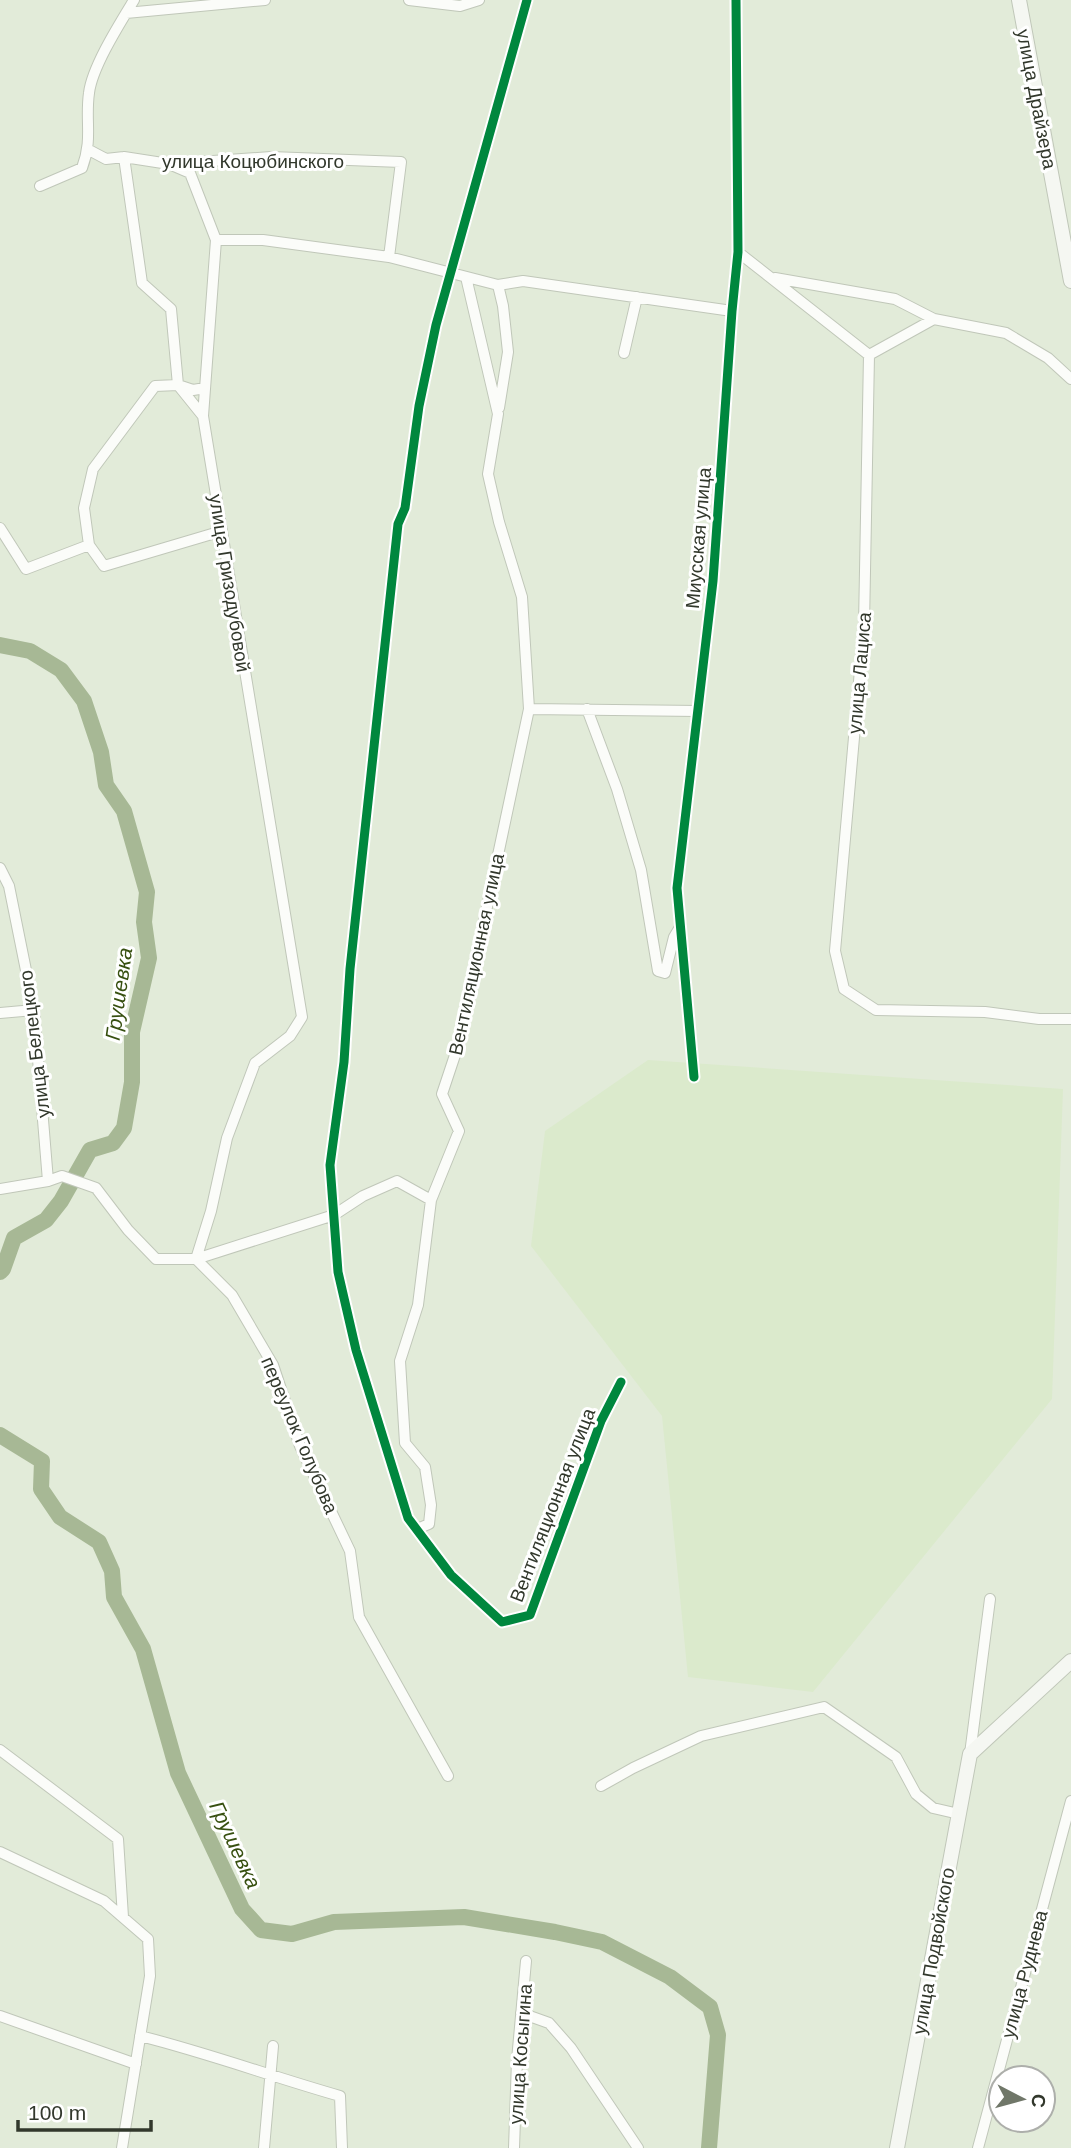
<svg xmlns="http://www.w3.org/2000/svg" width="1071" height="2148" font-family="Arial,sans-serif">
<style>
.built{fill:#dbeacc}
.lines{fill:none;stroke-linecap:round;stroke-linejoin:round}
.river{stroke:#a7b895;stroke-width:16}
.street-casing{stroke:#c0c7b9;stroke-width:12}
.secondary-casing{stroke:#c0c7b9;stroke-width:16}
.street{stroke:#fbfcf9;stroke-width:10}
.secondary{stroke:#f5f7f2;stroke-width:14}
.cycleway-casing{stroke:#fff;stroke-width:13}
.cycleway{stroke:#00873e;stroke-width:9}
.labels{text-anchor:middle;stroke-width:6;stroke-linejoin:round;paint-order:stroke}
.street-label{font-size:19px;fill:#32382c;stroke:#fff}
.water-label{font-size:21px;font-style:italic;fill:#375010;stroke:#fff}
</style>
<rect width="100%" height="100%" fill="#e2ebd9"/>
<!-- built -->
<path class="built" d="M648,1060L1063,1089L1052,1399L813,1692L688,1677L662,1416L531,1246L545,1131Z"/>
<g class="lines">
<!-- river -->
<path class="river" d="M0,645L30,651L61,670L84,701L101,752L106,785L124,811L147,892L144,922L149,958L132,1032V1082L124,1128L113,1143L90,1150L61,1201L46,1220L14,1238L3,1269L0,1272
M0,1435L42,1461L41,1489L60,1517L99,1542L112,1571L114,1597L143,1649L178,1773L242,1909L261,1930L292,1934L334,1922L464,1917L555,1932L602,1942L670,1977L710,2007L718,2035L709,2148"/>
<!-- street casing -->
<g class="street-casing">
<path id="street" d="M409,0L460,6L479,0
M527,0L436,325L419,406L405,508L398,524L350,969L344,1062L330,1165L338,1272L356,1350L408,1518L451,1575L502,1622L530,1615L601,1421L621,1382
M126,13L265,0
M89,150L106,159L124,157L169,164L271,157L401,162L389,257
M124,157L142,283L171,309L178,385L203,416
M40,186L82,168C93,139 85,121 89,93C92,67 120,23 134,0
M216,240H263L389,257L498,285L523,281L732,311
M738,252L869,355L934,319L1006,333L1048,358L1071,379
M775,278L895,299L934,319
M498,285L503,306L508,352L499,408
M624,353L637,297
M869,355L864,625L835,951L844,989L876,1010L985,1012L1039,1019H1071
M205,388L193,390L178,385L155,386L93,469L84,508L89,545L104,566L222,531
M0,528L26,569L89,545
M529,709L698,711
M587,709L617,789L641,870L658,971L665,973L674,937L680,927
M0,868L9,886L34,1010L48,1181
M0,1013L34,1010
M694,1077L677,888L713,581L732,311L738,252L736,0
M0,1189L48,1181L62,1176L96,1188L128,1230L156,1259H196L211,1211L227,1138L255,1063L290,1036L302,1017L203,416L216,240L190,173L169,164
M431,1200L397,1181L363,1196L334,1215L196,1259L232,1295L273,1365L300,1446L350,1551L359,1617L448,1776
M417,1529L429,1524L431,1505L425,1467L405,1443L400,1361L418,1305L431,1200L459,1131L442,1094L462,1034L477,954L529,709L522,597L499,522L488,474L498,414L466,277
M0,1750L118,1839L123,1917
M970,1754L990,1599
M601,1786L633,1768L701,1736L824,1707L896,1757L916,1794L933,1808L959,1814
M0,1852L104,1901L148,1939L150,1976L122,2148
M521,2013L549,2023L571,2048L638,2148
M0,2016L136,2064
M140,2036C208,2053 273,2077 340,2096L342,2148
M264,2148L273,2046
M514,2148L517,2060L526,1961
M978,2148L1071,1801"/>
</g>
<!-- secondary casing -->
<g class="secondary-casing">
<path id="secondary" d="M1019,0L1071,281
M897,2148L970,1754L1071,1661"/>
</g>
<!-- street -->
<use href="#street" class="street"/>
<!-- secondary -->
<use href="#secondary" class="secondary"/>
<!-- cycleway casing -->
<g class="cycleway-casing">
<path id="cycleway" d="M527,0L436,325L419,406L405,508L398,524L350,969L344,1062L330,1165L338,1272L356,1350L408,1518L451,1575L502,1622L530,1615L601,1421L621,1382
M694,1077L677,888L713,581L732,311L738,252L736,0"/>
</g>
<!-- cycleway -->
<use href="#cycleway" class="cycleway"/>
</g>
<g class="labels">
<!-- street labels -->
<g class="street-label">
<text transform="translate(1037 99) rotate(79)" y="7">улица Драйзера</text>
<text x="253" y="168">улица Коцюбинского</text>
<text transform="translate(698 538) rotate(-85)" y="7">Миусская улица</text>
<text transform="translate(230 583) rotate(81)" y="7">улица Гризодубовой</text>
<text transform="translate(859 673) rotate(-85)" y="7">улица Лациса</text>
<text transform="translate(476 954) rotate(-78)" y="7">Вентиляционная улица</text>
<text transform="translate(34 1044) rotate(-97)" y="7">улица Белецкого</text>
<text transform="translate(300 1435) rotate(67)" y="7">переулок Голубова</text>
<text transform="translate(552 1505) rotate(-69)" y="7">Вентиляционная улица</text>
<text transform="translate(933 1951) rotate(-80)" y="7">улица Подвойского</text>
<text transform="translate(1024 1974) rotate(-75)" y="7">улица Руднева</text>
<text transform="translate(520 2054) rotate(-86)" y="7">улица Косыгина</text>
</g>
<!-- water labels -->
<g class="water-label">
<text transform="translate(119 994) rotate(-82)" y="7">Грушевка</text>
<text transform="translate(235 1845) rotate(65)" y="7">Грушевка</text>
</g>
</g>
<!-- north arrow -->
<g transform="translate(1022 2099) rotate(96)"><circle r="33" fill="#ffffff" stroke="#adafab" stroke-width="2"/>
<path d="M0-5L12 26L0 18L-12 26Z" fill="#707769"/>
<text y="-10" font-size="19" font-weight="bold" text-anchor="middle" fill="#32382c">С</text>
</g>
<!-- scale -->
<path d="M18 2120v10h133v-10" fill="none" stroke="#32382c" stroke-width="3.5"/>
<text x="28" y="2120" font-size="21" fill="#32382c" stroke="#ffffff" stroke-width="5" paint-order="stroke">100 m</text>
</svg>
